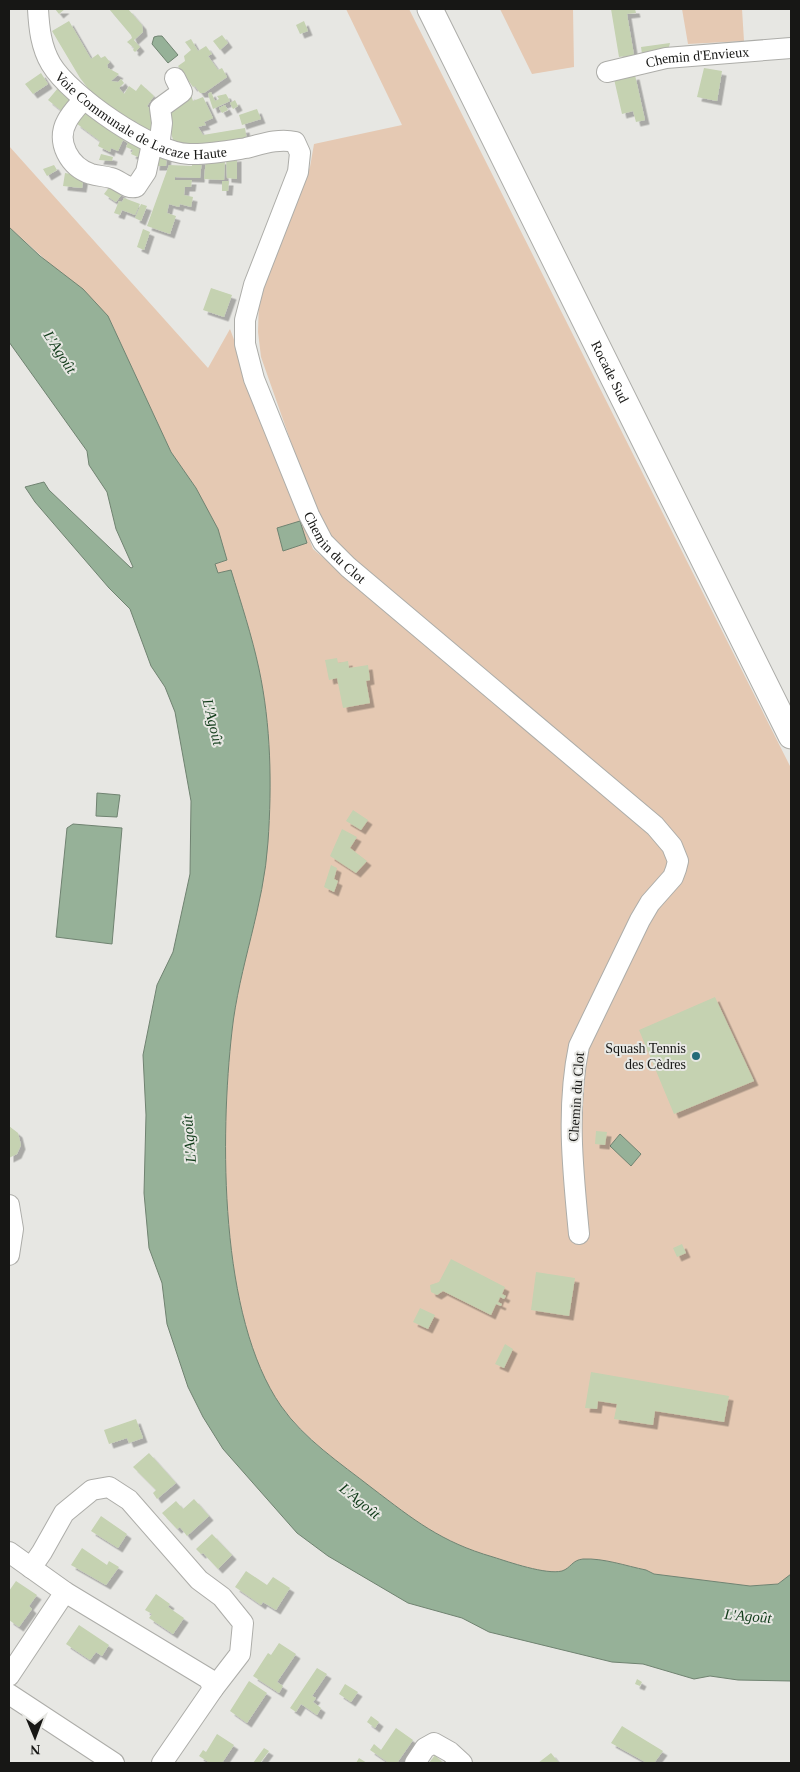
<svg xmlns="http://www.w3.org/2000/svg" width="800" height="1772" font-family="'Times New Roman',serif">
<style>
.green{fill:#e5c9b3}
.water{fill:#96b198;stroke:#708371}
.building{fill:#c5d2b1;filter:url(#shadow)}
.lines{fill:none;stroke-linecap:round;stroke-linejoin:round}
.minor-casing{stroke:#adada9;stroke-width:22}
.major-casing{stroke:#adada9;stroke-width:27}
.minor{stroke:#fff;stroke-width:20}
.major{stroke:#fff;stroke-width:25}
.poi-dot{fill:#246b79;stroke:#e7e7e3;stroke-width:2}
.labels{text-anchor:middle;stroke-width:4;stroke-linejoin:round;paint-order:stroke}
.street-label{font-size:14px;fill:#171715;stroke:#e7e7e3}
.poi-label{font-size:14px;fill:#171715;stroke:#e7e7e3;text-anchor:end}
.water-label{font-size:15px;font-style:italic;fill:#103b19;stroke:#e7e7e3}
</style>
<defs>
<filter id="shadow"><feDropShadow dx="4.5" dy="4.5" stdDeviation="0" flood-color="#0004"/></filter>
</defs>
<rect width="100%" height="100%" fill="#e7e7e3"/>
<!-- green -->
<path class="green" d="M346,9H409L791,768V1574L778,1584L750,1586L654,1574L646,1570C626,1566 604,1558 583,1559C572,1560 571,1568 562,1571C546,1575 509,1562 493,1557C441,1542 414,1520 372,1488C340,1463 305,1439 281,1406C219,1317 220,1137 232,1031C239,967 263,906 268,842C272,785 271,725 259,669C252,636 241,603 231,571L218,573L215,564L227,560L196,488L171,452L108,316L9,227V146L208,368L230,329L313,549L638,822L663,823L343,549L325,530L311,499L261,357L258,332L259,299L310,167L314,144L402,125Z
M500,9H573L574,67L532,74Z
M682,9H742L744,41L688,44Z"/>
<!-- water -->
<path class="water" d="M158,36H162L178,55L168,63L152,44L154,37Z
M9,227L40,256L83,289L108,316L171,452L196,488L218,529L227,560L215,564L218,573L231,570C241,603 252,636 259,669C271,725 272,785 268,842C264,906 239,967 232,1031C220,1136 219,1317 281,1406C304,1439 340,1463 372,1488C414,1520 441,1542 493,1557C509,1562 546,1575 562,1571C571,1568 572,1560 583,1559C604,1558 626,1566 646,1570L654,1574L750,1586L778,1584L791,1574V1681L738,1680L710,1676L694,1679L643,1664L612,1662L489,1632L462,1618L408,1603L328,1556L297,1533L223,1449L203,1417L188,1387L167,1324L162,1283L149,1248L144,1193L146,1115L143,1055L157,985L173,952L190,874L191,801L175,712L165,687L151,666L130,609L109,588L35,502L25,487L44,482L49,490L131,568L133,567L116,529L107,492L89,465L87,451L9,342Z
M300,521L307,543L283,551L277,528Z
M97,793L120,795L117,817L96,816Z
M73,824L122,828L112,944L56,937L67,828Z
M620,1134L641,1154L631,1166L610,1146Z"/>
<!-- building -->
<path class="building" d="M55,9H65L59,14Z
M109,9H128L142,25L143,32L134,40L140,47L135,52L133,50L134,48L127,42L132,38L131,35Z
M611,9H635L636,13L627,14L634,55L619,57Z
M69,21L91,59L98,54L101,58L105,56L110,62L107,65L108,68L119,74L111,81L118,82L121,79L124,83L119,88L124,94L129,86L136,91L141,84L154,96L147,106L157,115L150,134L134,120L131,124L91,92L80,78L52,31Z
M304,21L308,31L300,34L296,25Z
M222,35L228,43L220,50L213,41Z
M191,39L198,51L206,46L212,54L208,56L218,70L222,68L227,77L204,93H200L195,86L193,87L178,66L185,61L184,56L191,50L185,42Z
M670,43L668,51L642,54L641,47Z
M704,68L722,71L717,101L697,97Z
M41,73L48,84L33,94L25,84Z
M635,75L645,120L636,122L633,111L622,114L614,79Z
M58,88L72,100L63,112L48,100Z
M211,92L215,101L219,99L217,96L226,94L230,101L213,109L208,94Z
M191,95L193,101L203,97L213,118L204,122L206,125L198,127L203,135L245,128L247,140L193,149L192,143L175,146L164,111Z
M235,100L238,106L233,109L230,103Z
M225,105L228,110L222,113L219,108Z
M86,109L144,145L138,157L131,154L133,150L126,147L128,143L123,140L118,151L111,148L110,152L98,146L100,141L76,123Z
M257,109L261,119L242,125L239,115Z
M156,151L167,155L166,166H155Z
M101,154L113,157L112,161L99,160Z
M237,157V179L227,178L226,158Z
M192,159L202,160L200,178L175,177V180H192L191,187H185L184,195L193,197L191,207L180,204L179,207L169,204L167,213L176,216L170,234L147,226L169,165L192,166Z
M206,159L225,160L224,180L204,179Z
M54,165L57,170L47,176L43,169Z
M65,173L84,176L82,188L63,186Z
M222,181H229L228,191H222Z
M110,186L122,194L116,202L104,194Z
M124,198L140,204L135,215L122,210L120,215L114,213L119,201L122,202Z
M141,204L147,206L141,221L135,218Z
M143,229L150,232L144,250L137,247Z
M211,288L232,295L224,317L203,310Z
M337,658L338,663L348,661L349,668L368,665L370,680L366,681L370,703L343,708L337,678L329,680L325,660Z
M353,810L368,820L361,830L346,821Z
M342,829L357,837L350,848L367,861L356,873L330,856Z
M331,865L337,868L334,879L338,881L334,892L324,887Z
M715,997L754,1081L674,1114L639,1030Z
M9,1126L18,1133L21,1145L17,1154L9,1158Z
M596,1131L607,1132L605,1145L595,1144Z
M682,1244L686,1253L677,1257L673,1248Z
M451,1259L505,1287L502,1294L506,1296L504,1299L500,1297L498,1302L502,1304L501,1306L496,1304L491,1315L443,1291L437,1295L431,1292L430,1285L439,1282Z
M536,1272L575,1278L569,1316L531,1310Z
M420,1308L435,1315L428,1329L413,1322Z
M505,1344L513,1349L504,1368L495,1364Z
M591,1372L729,1396L724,1422L655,1411L653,1425L614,1419L617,1404L598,1401L597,1409L585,1408Z
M136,1419L143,1438L129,1443L127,1438L109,1444L104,1430Z
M149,1453L176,1483L157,1499L153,1493L156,1490L133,1467Z
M194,1499L209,1516L187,1536L180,1527L177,1529L162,1513L176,1501L183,1509Z
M101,1516L127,1534L118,1548L91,1531Z
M212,1534L232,1555L218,1569L203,1553L201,1554L196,1549Z
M82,1548L107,1565L109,1561L119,1567L106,1585L71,1565Z
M246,1571L267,1585L273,1577L290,1588L276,1610L263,1602L261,1605L235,1587Z
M16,1581L37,1595L29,1606L32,1609L19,1627L9,1620V1591Z
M156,1594L170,1604L168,1607L184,1618L173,1634L149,1618L152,1614L145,1610Z
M79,1625L109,1645L102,1656L96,1652L90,1660L66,1644Z
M279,1643L296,1654L277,1682L283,1686L279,1693L253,1676L268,1653L271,1655Z
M317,1668L327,1674L312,1696L316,1698L313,1702L321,1708L317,1715L301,1704L296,1712L290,1708Z
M637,1679L642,1682L640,1686L635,1684Z
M249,1681L267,1693L247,1723L230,1711Z
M345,1684L358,1692L351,1702L339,1694Z
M371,1716L379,1722L375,1728L367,1722Z
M622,1726L663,1751L654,1763H647L611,1743Z
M396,1728L413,1740L397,1763H389L370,1750L374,1744L381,1750Z
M217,1734L234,1745L222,1763H210L199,1756L203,1750L206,1752Z
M264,1748L269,1751L260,1763H253Z
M551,1753L559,1763H538Z
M435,1755L443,1763H429Z
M359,1758L367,1763H356Z"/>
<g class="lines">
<!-- minor casing -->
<g class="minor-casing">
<g id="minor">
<path id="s1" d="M38,9C39,28 41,47 51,64C70,96 152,153 189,154C207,155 228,151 246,148C262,144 279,138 295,142L300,153L298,172L254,285L245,320V344L254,379L309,515L323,542L348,567L655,826L672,846L678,861L676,869L673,877L650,903L640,920L579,1046C566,1108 573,1172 579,1234"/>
<path id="s2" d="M607,72L666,58L791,48"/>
<path d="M84,99C78,106 71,113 67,121C55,142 70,167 91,174C98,176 104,176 111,178C120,180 126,189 136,187L146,172L152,144"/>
<path d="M159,147L162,123L160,108L182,92L175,78"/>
<path d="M9,1205L13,1229L9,1255"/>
<path d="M9,1552L65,1592L209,1679L213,1689L162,1763"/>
<path d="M31,1568L42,1552L64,1513L92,1490L109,1487L129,1500L199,1580L222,1597L243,1623L240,1654L213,1689"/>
<path d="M9,1676L65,1592"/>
<path d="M9,1694L114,1763"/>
<path d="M415,1763L425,1748L434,1743L450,1752L462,1763"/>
</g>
</g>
<!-- major casing -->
<g class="major-casing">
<g id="major">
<path id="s3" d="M430,9L791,736"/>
</g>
</g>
<!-- minor -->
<use href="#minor" class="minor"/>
<!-- major -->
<use href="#major" class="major"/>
</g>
<!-- markers -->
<circle class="poi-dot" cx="696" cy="1056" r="5"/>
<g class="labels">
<!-- street labels -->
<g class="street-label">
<text dy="5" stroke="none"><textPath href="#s2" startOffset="92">Chemin d'Envieux</textPath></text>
<text dy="5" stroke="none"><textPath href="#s1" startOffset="166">Voie Communale de Lacaze Haute</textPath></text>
<text dy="5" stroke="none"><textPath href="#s3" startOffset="405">Rocade Sud</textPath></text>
<text dy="5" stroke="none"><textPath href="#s1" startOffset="770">Chemin du Clot</textPath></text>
<text transform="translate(576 1097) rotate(-86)" y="5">Chemin du Clot</text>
</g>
<!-- poi labels -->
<g class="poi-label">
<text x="686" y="1053">Squash Tennis<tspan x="686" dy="16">des Cèdres</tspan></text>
</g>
<!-- water labels -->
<g class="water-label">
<text transform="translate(60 352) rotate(57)" y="5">L'Agoût</text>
<text transform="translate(213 722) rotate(76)" y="5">L'Agoût</text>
<text transform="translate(189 1139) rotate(-95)" y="5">L'Agoût</text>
<text transform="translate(360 1501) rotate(39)" y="5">L'Agoût</text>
<text transform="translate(748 1616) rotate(5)" y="5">L'Agoût</text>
</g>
</g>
<!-- border -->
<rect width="800" height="1772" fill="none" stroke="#171715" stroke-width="20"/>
<!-- north arrow -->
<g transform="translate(35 1737) rotate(179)" stroke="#e7e7e3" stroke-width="4" paint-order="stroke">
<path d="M0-4L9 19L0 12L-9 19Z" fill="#171715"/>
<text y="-8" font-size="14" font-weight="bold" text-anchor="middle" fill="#171715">N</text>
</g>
</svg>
